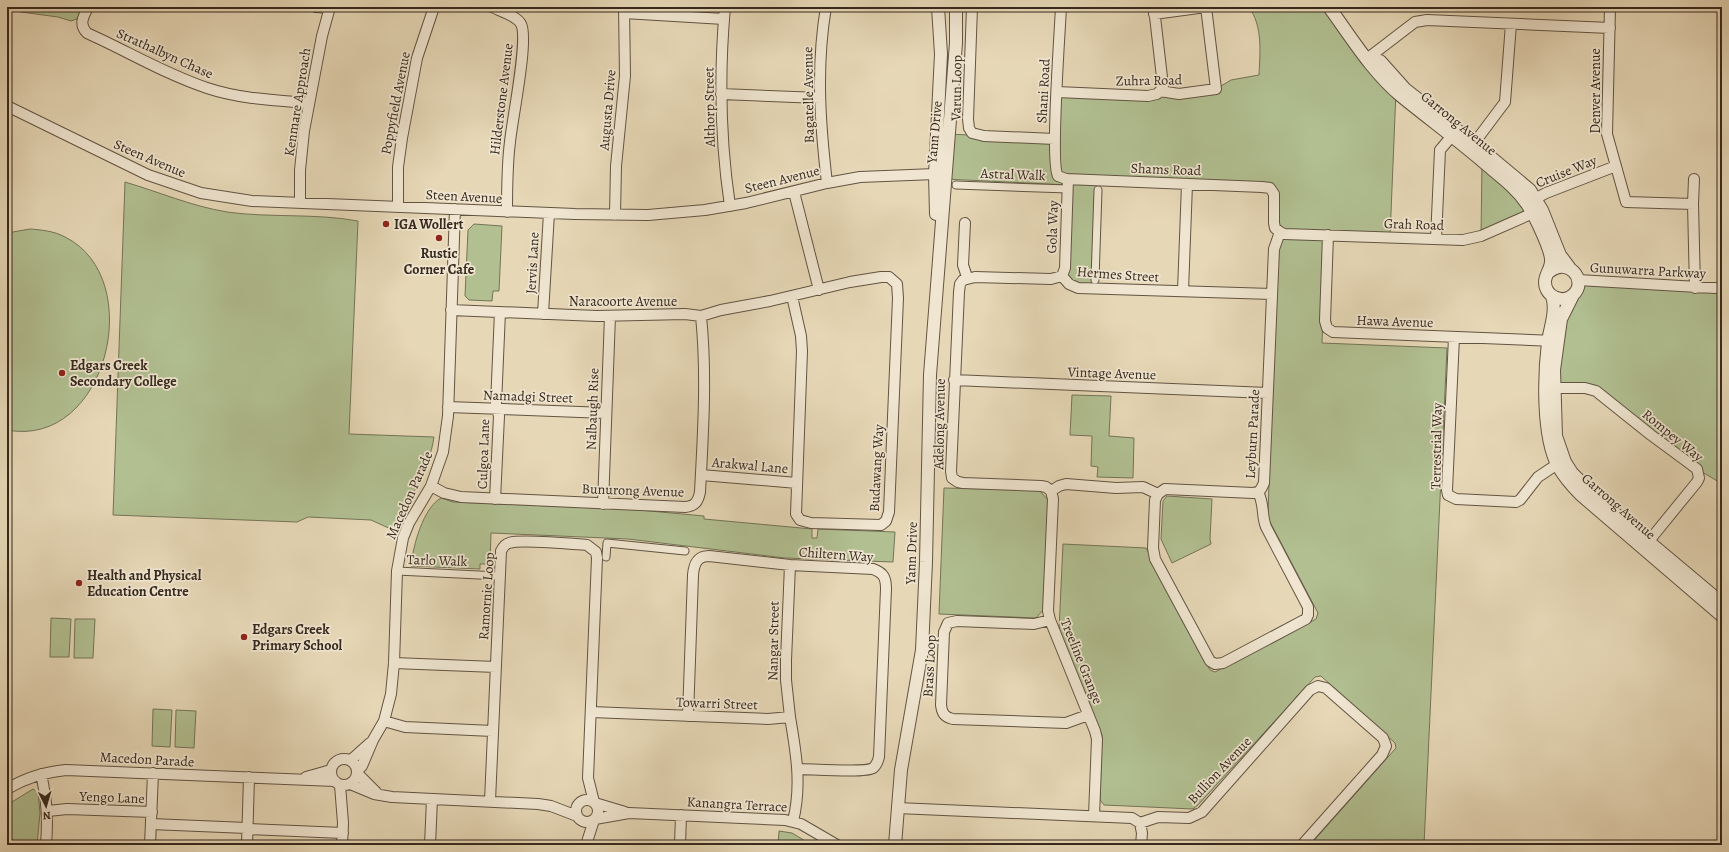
<svg xmlns="http://www.w3.org/2000/svg" width="1729" height="852" font-family="Alegreya,serif">
<style>
.green{fill:#b1bf91;stroke:#747457}
.lines{fill:none;stroke-linecap:round;stroke-linejoin:round}
.pedestrian-casing{stroke:#625443;stroke-width:9}
.minor-casing{stroke:#625443;stroke-width:12}
.tertiary-casing{stroke:#625443;stroke-width:14}
.pedestrian{stroke:#efe5d0;stroke-width:7}
.minor{stroke:#efe5d0;stroke-width:10}
.tertiary{stroke:#efe5d0;stroke-width:12}
.poi-dot{fill:#8f2418;stroke:#efe5d0;stroke-width:1.5}
.labels{text-anchor:middle;stroke-width:3.5;stroke-linejoin:round;paint-order:stroke}
.street-label{font-size:14px;fill:#36291d;stroke:#efe5d0}
.poi-label{font-size:14px;font-weight:bold;fill:#36291d;stroke:#efe5d0;text-anchor:start}
</style>
<rect width="100%" height="100%" fill="#e6d7b6"/>
<filter id="stains"><feTurbulence type="fractalNoise" baseFrequency=".005" numOctaves="4"/><feColorMatrix values="0 0 0 0 .2 0 0 0 0 .09 0 0 0 0 .02 0 0 0 .5 -.17"/></filter>
<radialGradient id="worn" r=".72"><stop offset=".6" stop-color="#630" stop-opacity="0"/><stop offset="1" stop-color="#630" stop-opacity=".3"/></radialGradient>
<!-- green -->
<path class="green" d="M14,7H83L77,19L71,21L58,17L21,12Z
M1249,7H1329L1396,91L1390,237L1280,232L1270,188L1100,180L1094,288H1078L1062,276L1068,185L945,179L948,134L1055,139L1057,92L1148,96L1216,89L1231,80L1259,75C1260,52 1263,27 1249,7Z
M1482,161L1533,214L1481,236Z
M125,182C159,192 191,206 227,212C270,218 315,213 358,221L349,434L434,437C429,471 409,500 393,530L371,520L308,517L297,522L113,515Z
M474,224L502,226L499,291H493L492,301L469,300L465,296L468,230Z
M30,229C42,230 54,231 65,237C148,278 107,449 7,430V233Z
M1281,234L1326,237L1322,343L1447,348L1424,845H1310L1396,748L1395,743L1321,676L1315,677L1198,805L1193,809L1104,805L1100,800L1102,735L1059,630L1063,544L1146,548L1210,670L1215,672L1316,619L1318,613L1269,520L1268,516L1276,245Z
M1578,280L1722,289V479L1719,482L1697,469L1596,391L1555,388L1557,341Z
M1072,395L1111,396L1109,436L1134,438L1133,478L1097,477L1098,467L1091,466L1092,436L1070,435Z
M944,488L1039,490L1048,500L1044,609L1036,618L939,614Z
M1167,496L1212,499L1210,539L1211,544L1172,563L1161,539L1163,501Z
M441,498L453,502L628,509L704,516V519L812,529V538H817L818,529L895,532L893,562L785,558L628,539L491,533L490,564H480V569L411,566C413,546 423,508 441,498Z
M51,618L71,619L69,657H50Z
M75,619H95L93,658H74Z
M153,709L172,710L170,747L152,746Z
M176,710L196,711L194,748L175,747Z
M33,789L38,792L40,813L37,845H16L7,831V805Z
M779,831L792,833L812,845H778Z"/>
<g class="lines">
<!-- pedestrian casing -->
<g class="pedestrian-casing">
<path id="pedestrian" d="M956,185L1068,189
M1095,280L1098,190
M606,557L607,543L685,551
M397,571L499,576"/>
</g>
<!-- minor casing -->
<g class="minor-casing">
<path id="minor" d="M88,7C84,16 78,24 87,33C127,51 165,74 207,88C240,99 274,100 309,103
M316,7L329,8
M492,7C500,11 517,16 521,24C529,39 512,120 510,142C507,165 507,188 507,212
M725,7C719,74 720,139 730,206
M826,7C816,66 820,124 827,183
M972,7L968,119L969,128L972,133L984,136L1055,139
M1061,7C1060,31 1050,164 1058,176L1066,179L1262,187L1270,188L1274,194V223L1275,228L1280,232L1274,249L1264,483L1261,489L1258,492C1265,506 1261,514 1266,527L1308,607V615L1306,619L1223,663L1215,664L1210,661L1155,559L1153,548L1155,500L1158,494
M1610,7L1607,134L1626,202L1693,204
M1154,8L1163,86L1160,91
M624,13L724,19
M1154,14L1206,7L1216,89L1179,94L1160,91
M1368,58L1415,22L1427,20L1610,28
M1057,92L1148,96L1157,94L1160,91
M721,94L820,98
M7,106L148,175L201,193L252,201L575,214L648,215L705,210L746,203L827,183L860,177L935,174
M1469,150L1505,102L1511,24
M1694,179L1693,204L1695,288
M794,192L819,290
M1529,202L1546,193L1616,166
M300,203V170L304,131L322,36L330,7
M398,207V167L402,138L417,58L434,7
M615,215L616,166L625,76L624,7
M965,223L963,265L967,277
M1280,232L1284,234L1463,240L1481,236L1540,210
M1328,235L1325,321L1327,328L1333,332L1555,341
M1436,239L1440,150L1451,137
M1062,276L1065,268L1068,179
M1578,280L1715,288
M1183,291L1187,184
M451,310L597,316L685,314L701,316L721,310L770,301L850,282L881,277H889L897,284L898,298L889,512L886,521L881,525L811,523L800,520L796,514L802,351L801,336L792,296
M543,314L549,213
M1454,337L1447,490L1448,495L1456,499L1516,502L1520,500L1538,477L1553,467L1565,462
M954,380L1268,393
M1548,388H1585L1596,391L1651,435L1697,469L1699,478L1697,482L1644,547
M448,407L606,413
M701,475L797,483
M431,486L444,493L461,497L685,507C695,506 698,502 700,492C703,434 707,375 701,316
M1051,491L1046,487L1041,486L963,483L958,482L952,478L951,471L959,292L960,284L963,280L975,277L1051,279L1062,276L1069,284L1078,288L1272,294
M1051,491L1053,499L1048,611L1050,620L1095,731L1097,739L1094,816
M1051,491L1059,486L1066,484L1116,488L1143,487L1158,494L1165,489L1253,493L1258,492
M495,499L499,416L496,404L500,312
M603,504L610,316
M1050,620L1034,624L957,621L948,623L944,632L941,705C942,713 944,717 953,719L1066,723L1088,715
M394,663L496,667
M591,712L768,719L790,717C796,752 802,785 793,821
M688,716L693,575C694,564 697,556 709,556L790,565L873,569C884,573 886,578 886,589L879,757C878,761 877,765 873,768C866,773 811,769 798,769
M790,717L786,680V660L790,565
M384,721L405,727L493,731
M331 772a13 13 0 1 1 26 0a13 13 0 1 1-26 0Z
M351,760L370,743
M358,770L362,766L373,740L384,721L391,694L394,663L397,571L403,538L409,523L431,486L443,452L448,416L455,209
M41,774C47,800 48,819 46,845
M358,774L376,792
M306,777L331,770
M350,784L374,794L392,797L538,804L551,806L577,816
M340,785L343,823L342,845
M7,789C25,778 45,772 66,770L335,781
M576 811a11 11 0 1 1 22 0a11 11 0 1 1-22 0Z
M490,801L501,551C503,547 505,544 509,543C519,539 574,544 587,545L596,552L597,558L588,778L594,802
M595,803L625,812
M897,808L1132,818L1140,823L1158,817L1189,818L1202,812L1310,690L1318,686L1326,688L1383,738L1386,746L1382,755L1302,845
M48,811L67,809L152,812
M595,819L629,813L785,820L801,824L837,845
M1140,823L1142,833L1141,845
M151,824L247,828
M247,829L343,833
M150,845L153,773
M247,845L249,777
M430,845L432,799
M586,845L594,820
M680,845L681,815"/>
</g>
<!-- tertiary casing -->
<g class="tertiary-casing">
<path id="tertiary" d="M1329,7C1351,37 1372,72 1401,96C1428,118 1455,138 1481,160C1497,174 1515,186 1527,204C1534,214 1550,247 1551,259C1552,268 1545,274 1545,282C1545,297 1563,304 1573,295C1589,280 1567,256 1549,272
M1380,61L1405,89L1481,149L1530,190L1542,210L1560,255L1569,267
M936,214L935,174L941,54L938,7
M1573,295L1561,319L1554,370L1556,436L1565,462L1572,473L1599,500L1722,603
M1552,296C1557,311 1550,327 1548,342C1544,375 1542,436 1558,466C1564,477 1572,486 1581,495L1722,616
M895,845L901,770L922,650L926,562L930,375L956,43V7"/>
</g>
<!-- pedestrian -->
<use href="#pedestrian" class="pedestrian"/>
<!-- minor -->
<use href="#minor" class="minor"/>
<!-- tertiary -->
<use href="#tertiary" class="tertiary"/>
</g>
<!-- markers -->
<g class="poi-dot">
<circle cx="386" cy="224" r="4"/>
<circle cx="439" cy="238" r="4"/>
<circle cx="62" cy="373" r="4"/>
<circle cx="79" cy="583" r="4"/>
<circle cx="244" cy="637" r="4"/>
</g>
<g class="labels">
<!-- street labels -->
<g class="street-label">
<text transform="translate(165 53) rotate(24)" y="5">Strathalbyn Chase</text>
<text transform="translate(1149 80) rotate(-1)" y="5">Zuhra Road</text>
<text transform="translate(956 88) rotate(-89)" y="5">Varun Loop</text>
<text transform="translate(1043 91) rotate(-87)" y="5">Shani Road</text>
<text transform="translate(1595 91) rotate(-90)" y="5">Denver Avenue</text>
<text transform="translate(808 95) rotate(-91)" y="5">Bagatelle Avenue</text>
<text transform="translate(501 99) rotate(-83)" y="5">Hilderstone Avenue</text>
<text transform="translate(297 102) rotate(-81)" y="5">Kenmare Approach</text>
<text transform="translate(395 103) rotate(-79)" y="5">Poppyfield Avenue</text>
<text transform="translate(709 107) rotate(-91)" y="5">Althorp Street</text>
<text transform="translate(607 110) rotate(-85)" y="5">Augusta Drive</text>
<text transform="translate(1459 123) rotate(39)" y="5">Garrong Avenue</text>
<text transform="translate(934 132) rotate(-85)" y="5">Yann Drive</text>
<text transform="translate(150 158) rotate(23)" y="5">Steen Avenue</text>
<text transform="translate(1166 169) rotate(2)" y="5">Shams Road</text>
<text transform="translate(1566 171) rotate(-22)" y="5">Cruise Way</text>
<text transform="translate(1013 174) rotate(2)" y="5">Astral Walk</text>
<text transform="translate(782 179) rotate(-14)" y="5">Steen Avenue</text>
<text transform="translate(464 196) rotate(3)" y="5">Steen Avenue</text>
<text transform="translate(1414 224) rotate(2)" y="5">Grah Road</text>
<text transform="translate(1052 227) rotate(-88)" y="5">Gola Way</text>
<text transform="translate(532 263) rotate(-87)" y="5">Jervis Lane</text>
<text transform="translate(1648 270) rotate(3)" y="5">Gunuwarra Parkway</text>
<text transform="translate(1118 274) rotate(4)" y="5">Hermes Street</text>
<text x="623" y="306">Naracoorte Avenue</text>
<text transform="translate(1395 321) rotate(2)" y="5">Hawa Avenue</text>
<text transform="translate(1112 373) rotate(2)" y="5">Vintage Avenue</text>
<text transform="translate(528 396) rotate(2)" y="5">Namadgi Street</text>
<text transform="translate(592 409) rotate(-88)" y="5">Nalbaugh Rise</text>
<text transform="translate(939 424) rotate(-89)" y="5">Adelong Avenue</text>
<text transform="translate(1252 434) rotate(-87)" y="5">Leyburn Parade</text>
<text transform="translate(1673 435) rotate(39)" y="5">Rompey Way</text>
<text transform="translate(1436 446) rotate(-89)" y="5">Terrestrial Way</text>
<text transform="translate(483 454) rotate(-88)" y="5">Culgoa Lane</text>
<text transform="translate(750 465) rotate(5)" y="5">Arakwal Lane</text>
<text transform="translate(876 468) rotate(-87)" y="5">Budawang Way</text>
<text transform="translate(633 490) rotate(2)" y="5">Bunurong Avenue</text>
<text transform="translate(409 495) rotate(-66)" y="5">Macedon Parade</text>
<text transform="translate(1619 506) rotate(41)" y="5">Garrong Avenue</text>
<text transform="translate(911 553) rotate(-88)" y="5">Yann Drive</text>
<text transform="translate(836 554) rotate(4)" y="5">Chiltern Way</text>
<text transform="translate(437 560) rotate(2)" y="5">Tarlo Walk</text>
<text transform="translate(486 596) rotate(-86)" y="5">Ramornie Loop</text>
<text transform="translate(773 641) rotate(-89)" y="5">Nangar Street</text>
<text transform="translate(1082 661) rotate(68)" y="5">Treeline Grange</text>
<text transform="translate(929 666) rotate(-87)" y="5">Brass Loop</text>
<text transform="translate(717 703) rotate(2)" y="5">Towarri Street</text>
<text transform="translate(147 759) rotate(3)" y="5">Macedon Parade</text>
<text transform="translate(1219 770) rotate(-47)" y="5">Bullion Avenue</text>
<text transform="translate(112 797) rotate(2)" y="5">Yengo Lane</text>
<text transform="translate(737 804) rotate(3)" y="5">Kanangra Terrace</text>
</g>
<!-- poi labels -->
<g class="poi-label">
<text x="394" y="229">IGA Wollert</text>
<text x="439" y="258" text-anchor="middle">Rustic<tspan x="439" dy="16">Corner Cafe</tspan></text>
<text x="70" y="370">Edgars Creek<tspan x="70" dy="16">Secondary College</tspan></text>
<text x="87" y="580">Health and Physical<tspan x="87" dy="16">Education Centre</tspan></text>
<text x="252" y="634">Edgars Creek<tspan x="252" dy="16">Primary School</tspan></text>
</g>
</g>
<!-- margin -->
<rect width="1729" height="852" fill="none" stroke="#e6d7b6" stroke-width="24"/>
<rect x="8" y="8" width="1713" height="836" fill="none" stroke="#36291d" stroke-width="2"/>
<rect x="12" y="12" width="1705" height="828" fill="none" stroke="#36291d"/>
<!-- north arrow -->
<g transform="translate(46 806) rotate(175)" stroke="#efe5d0" stroke-width="3" paint-order="stroke">
<path d="M0-3L7 15L0 10L-7 15Z" fill="#36291d"/>
<text y="-6" font-size="11" font-weight="bold" text-anchor="middle" fill="#36291d">N</text>
</g>
<rect width="100%" height="100%" filter="url(#stains)"/>
<rect width="100%" height="100%" fill="url(#worn)"/>
</svg>
